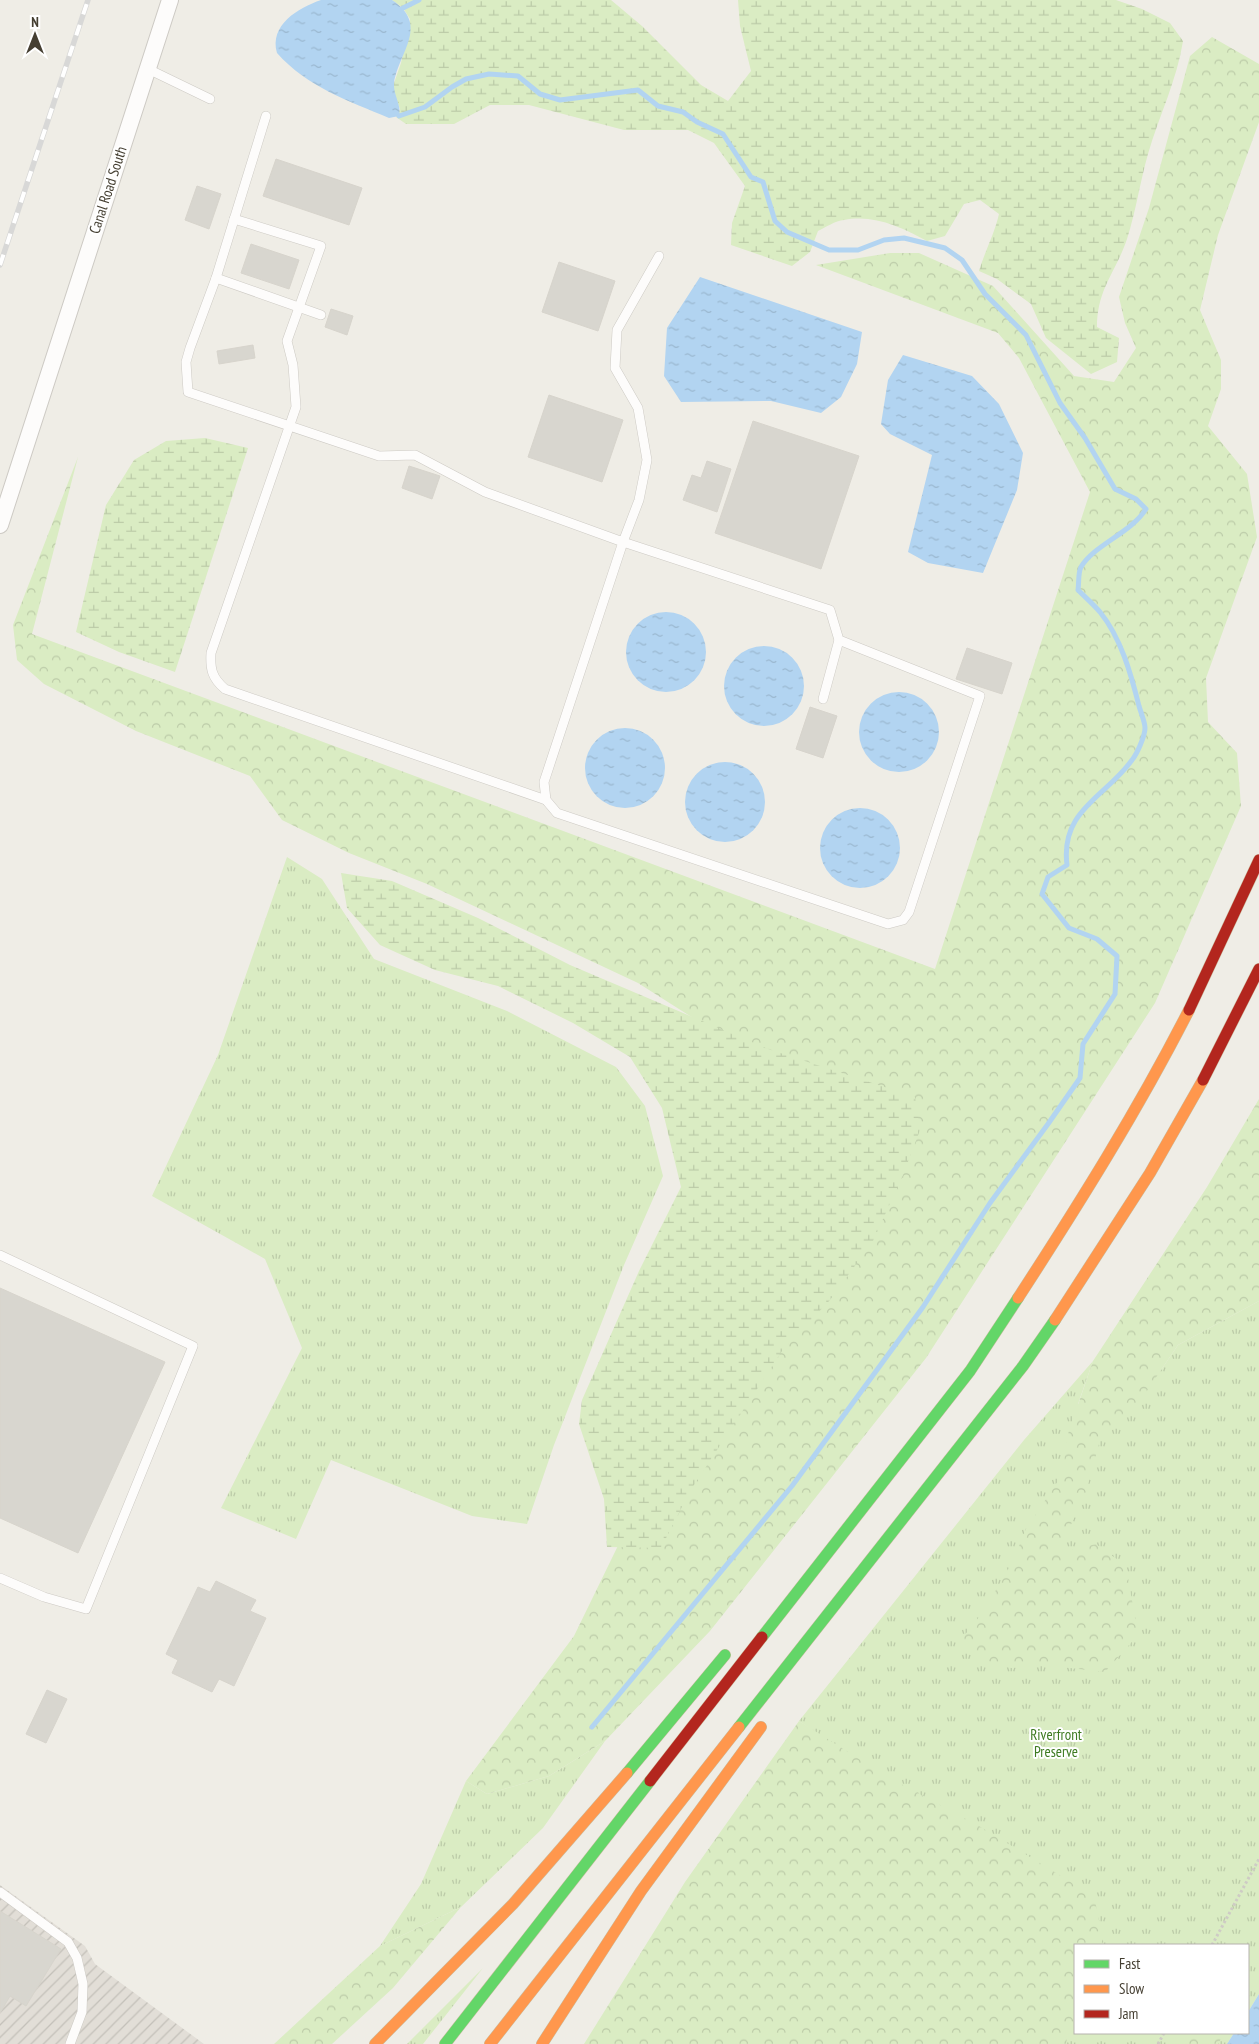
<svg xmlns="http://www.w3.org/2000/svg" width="1259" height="2044" font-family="'PT Sans Narrow',sans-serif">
<defs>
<pattern id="industrial-furrows" width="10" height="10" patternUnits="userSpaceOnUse" patternTransform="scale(1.25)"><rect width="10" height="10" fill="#e2ded7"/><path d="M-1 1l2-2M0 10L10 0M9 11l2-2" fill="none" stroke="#c3c0b9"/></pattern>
<pattern id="grass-tufts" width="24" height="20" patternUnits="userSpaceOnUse" patternTransform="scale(1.25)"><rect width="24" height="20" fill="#daecc3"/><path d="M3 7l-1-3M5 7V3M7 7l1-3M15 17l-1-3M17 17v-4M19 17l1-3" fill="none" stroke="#bccba8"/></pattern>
<pattern id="forest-crowns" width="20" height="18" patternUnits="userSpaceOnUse" patternTransform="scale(1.25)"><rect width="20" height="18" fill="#daecc3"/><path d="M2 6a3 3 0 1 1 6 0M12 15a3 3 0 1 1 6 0" fill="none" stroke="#bccba8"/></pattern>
<pattern id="wetland-marsh" width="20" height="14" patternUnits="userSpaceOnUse" patternTransform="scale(1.25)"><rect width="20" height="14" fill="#daecc3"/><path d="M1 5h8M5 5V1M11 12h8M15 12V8" fill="none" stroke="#bccba8"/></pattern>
<pattern id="water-ripples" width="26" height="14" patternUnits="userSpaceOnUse" patternTransform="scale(1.25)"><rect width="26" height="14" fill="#b2d4f1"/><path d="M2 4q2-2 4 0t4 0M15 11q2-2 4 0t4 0" fill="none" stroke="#9ab7cf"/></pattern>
</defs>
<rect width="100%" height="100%" fill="#efede6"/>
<path fill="url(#industrial-furrows)" d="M0,1885L85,1946L95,1964L204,2044H0Z"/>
<g fill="url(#grass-tufts)">
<path d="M287,857L322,879L374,959L507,1011L616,1067L645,1106L663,1176L624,1265L554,1445L527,1524L472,1516L331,1460L296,1539L221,1508L302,1348L265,1259L152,1196L218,1055Z"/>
<path d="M1259,1301V1994L1248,2012V1945H1075V2033H1234L1227,2044H597L809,1728L799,1721L1024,1440L1093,1361L1078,1404L1161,1370L1178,1345Z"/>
<path d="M605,1741L543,1828L461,1907L380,1946L421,1884L466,1781L487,1794L549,1776Z"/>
<path d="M483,1968L423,2044H407Z"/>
</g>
<g fill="url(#forest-crowns)">
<path d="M1212,37L1259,64V122L1218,235L1200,310L1221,360V389L1208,426L1247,474L1257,537L1206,678L1208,722L1237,753L1241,806L1155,1003L926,1358L710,1631L605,1741L549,1776L487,1794L466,1781L574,1636L630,1521L786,1077L638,983L427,884L349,853L282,820L250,776L136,731L44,684L17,660L13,625L78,457L32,634L935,969L1090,492L1019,358L998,333L816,265L890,253H919L993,286L1074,376L1114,382L1136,348L1125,323L1119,297L1149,208L1190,56Z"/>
<path d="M1259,1099V1301L1178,1345L1138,1404L1102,1433L1086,1492L1058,1553L1096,1544L1126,1566L1138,1635L1105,1672L1044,1665L1011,1668L978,1658L960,1641L983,1612L1013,1561L1026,1529L1062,1475L1068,1434L1093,1361L1207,1187Z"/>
<path d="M799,1721L888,1777L979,1826L1094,1896L1104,1945H1075V2020L1069,2030L1066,2044H584L685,1882Z"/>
<path d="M461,1907L393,1988L332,2044H274L380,1946Z"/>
<path d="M1183,2033H1224L1218,2044H1176Z"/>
</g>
<g fill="url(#wetland-marsh)">
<path d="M392,0H611L642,26L701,85L728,101L751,71L740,26L738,0H1116L1142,9L1170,23L1183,41C1177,80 1159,116 1148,154C1140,182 1136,211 1127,239C1116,272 1097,289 1097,327L1119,338L1117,362L1091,374L1046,338L1031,304L997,279L979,271C985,251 994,235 999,214L980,200L964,204L945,236L927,241C901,227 874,214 844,220C835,221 826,227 818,231L810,252L792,266L731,245L732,223L745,186L714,143L688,130H624L529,105H490L454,124H406L396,117L400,109L393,90L394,83L401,63L410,19L403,8Z"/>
<path d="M205,438L248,448L175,672L119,652L76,632L106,505L134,460L166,441Z"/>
<path d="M341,873L392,881L478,918L570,965L768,1049L915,1097L920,1130L903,1175L873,1241L830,1300L782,1351L690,1491L661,1548L607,1547L604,1499L579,1424L582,1400L639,1271L681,1187L662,1108L630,1057L573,1023L498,986L435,970L380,945L347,908Z"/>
</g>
<g fill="url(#water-ripples)">
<path d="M321,0H392C430,25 399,52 394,83C393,95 402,105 399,116L389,118C349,101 307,87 277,53C269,25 298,8 321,0Z"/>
<path d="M700,277L862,332L857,364L841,397L821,413L771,401L681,402L664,376L667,328Z"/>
<path d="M903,355L972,376L999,404L1023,453L1017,490L983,573L928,563L908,552L932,455L890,434L881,424L888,380Z"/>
<circle cx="666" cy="652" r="40"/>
<circle cx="764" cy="686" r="40"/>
<circle cx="899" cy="732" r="40"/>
<circle cx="625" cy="768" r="40"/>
<circle cx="725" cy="802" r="40"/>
<circle cx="860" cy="848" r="40"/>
<path d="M1259,1994V2044H1227L1234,2033H1248V2012Z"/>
</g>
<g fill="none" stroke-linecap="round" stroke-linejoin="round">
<g stroke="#b2d4f1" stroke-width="5">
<path d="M403,8L419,0"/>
<path d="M399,116L425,107L452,87L466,79L489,74L518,76L540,94L560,100L638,90L658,106L683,112L697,122L723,134L751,177L763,182L775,221L787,232L829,250H858L884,240L904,238L945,248L962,260L985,294L1026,335L1060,403L1085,438L1115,489L1136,499L1146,509C1131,533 1094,545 1081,567C1078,572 1079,584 1078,590C1085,597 1093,604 1100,612C1121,638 1131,674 1139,706C1141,713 1145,722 1145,728C1145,736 1137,754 1132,760C1106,797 1060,810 1067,865L1048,877L1042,894L1069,928L1097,939L1117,956L1115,994L1083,1044L1080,1078L1048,1124L990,1203L923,1307L792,1486L592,1727"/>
</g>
</g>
<g fill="#d8d6cf" stroke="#d7d4cc">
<path d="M276,159L362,188L349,225L263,196Z"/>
<path d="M197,186L221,194L209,229L185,220Z"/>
<path d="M251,244L299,260L289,289L241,273Z"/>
<path d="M559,262L615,281L598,331L542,312Z"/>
<path d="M331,309L353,316L347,335L325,327Z"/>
<path d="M253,345L255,358L219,364L217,351Z"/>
<path d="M549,395L623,420L602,482L528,457Z"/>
<path d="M753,421L859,456L821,569L715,533Z"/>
<path d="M707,461L731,469L717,512L683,500L692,475L701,478Z"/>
<path d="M409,466L440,476L432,499L402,488Z"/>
<path d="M967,648L1012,663L1002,694L956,679Z"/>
<path d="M810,707L837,716L823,758L796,749Z"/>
<path d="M0,1288L165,1362L78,1553L0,1518Z"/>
<path d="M216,1581L256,1600L250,1611L266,1618L234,1686L219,1679L212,1692L172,1673L178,1660L166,1654L198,1587L210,1592Z"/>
<path d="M47,1690L67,1699L46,1743L26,1734Z"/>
<path d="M0,1911L61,1949L26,2006L10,1996L0,2013Z"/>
</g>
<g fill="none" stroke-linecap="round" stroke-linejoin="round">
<g stroke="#cdcac4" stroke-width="10">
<g id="lane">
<path d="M148,69L210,99"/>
<path d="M266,116L216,278L190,348L186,362L188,392L379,456L415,455L485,492L623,542L830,610L839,640L980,696L909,912L903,920L888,924L557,813L546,800L544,782L623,542L639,500L647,460L638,408L615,368L617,330L659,256"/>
<path d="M234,219L321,246L287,341L293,365L296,407L211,653C210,669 212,678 225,689L546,800"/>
<path d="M216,278L321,315"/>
<path d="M823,699L839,640"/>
<path d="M0,1255L193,1346L86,1609L44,1597L0,1578"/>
<path d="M0,1892L68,1942L77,1958L83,1984L82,2012L70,2044"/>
</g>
</g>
<g stroke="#cdcac4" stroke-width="18">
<path id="street" d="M0,525L170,0"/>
</g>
<g stroke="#c9bc9f" stroke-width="12">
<g id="fast">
<path d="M762,1637L970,1371L1018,1298"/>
<path d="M739,1727L1023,1366L1055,1320"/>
<path d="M627,1773L725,1655"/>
<path d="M445,2044L650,1781"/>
</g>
</g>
<g stroke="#c9bc9f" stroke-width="12">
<g id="slow">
<path d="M1018,1298C1079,1204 1138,1110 1189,1010"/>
<path d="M1055,1320L1150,1173L1203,1080"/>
<path d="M375,2044L513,1904L627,1773"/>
<path d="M490,2044L739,1727"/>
<path d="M542,2044L641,1891L761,1727"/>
</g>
</g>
<g stroke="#c9bc9f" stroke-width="12">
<g id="jam">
<path d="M1189,1010L1259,860"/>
<path d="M1203,1080L1259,969"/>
<path d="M650,1781L762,1637"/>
</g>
</g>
<g stroke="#cecbc5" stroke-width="3" stroke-dasharray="2.5 2.5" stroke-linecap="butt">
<path d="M1212,1945L1259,1859"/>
<path d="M1158,2044L1164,2033"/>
</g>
<use href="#lane" stroke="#fdfcfb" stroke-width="9"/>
<use href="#street" stroke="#fdfcfb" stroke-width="16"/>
<use href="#fast" stroke="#63d668" stroke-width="11"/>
<use href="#slow" stroke="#ff974d" stroke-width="11"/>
<use href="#jam" stroke="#b3261e" stroke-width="11"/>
<g stroke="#d8d8d7" stroke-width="5.5">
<path id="rail" d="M0,265L88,0"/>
</g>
<use href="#rail" stroke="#fff" stroke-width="4" stroke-dasharray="11" stroke-linecap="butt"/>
</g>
<g text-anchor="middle" stroke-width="4" stroke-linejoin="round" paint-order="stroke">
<g font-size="15" fill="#453f32" stroke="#fff">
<text transform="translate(108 190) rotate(-72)" y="5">Canal Road South</text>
</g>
<g font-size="15" fill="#3e7b22" stroke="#fff">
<text x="1056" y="1740">Riverfront<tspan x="1056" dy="17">Preserve</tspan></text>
</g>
</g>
<rect x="1074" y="1944" width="175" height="90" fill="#ffffff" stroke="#b5b2ad"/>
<rect x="1084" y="1960" width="25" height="8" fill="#63d668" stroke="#b5b2ad"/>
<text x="1119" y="1969" font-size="15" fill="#453f32">Fast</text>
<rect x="1084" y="1985" width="25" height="8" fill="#ff974d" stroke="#b5b2ad"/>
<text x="1119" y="1994" font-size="15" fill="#453f32">Slow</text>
<rect x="1084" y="2010" width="25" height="8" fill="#b3261e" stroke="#b5b2ad"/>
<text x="1119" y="2019" font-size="15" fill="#453f32">Jam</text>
<g transform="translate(35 35)" stroke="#ffffff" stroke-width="4" paint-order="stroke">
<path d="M0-4L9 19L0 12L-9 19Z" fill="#453f32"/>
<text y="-8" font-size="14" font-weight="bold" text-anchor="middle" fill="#453f32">N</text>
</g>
</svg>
